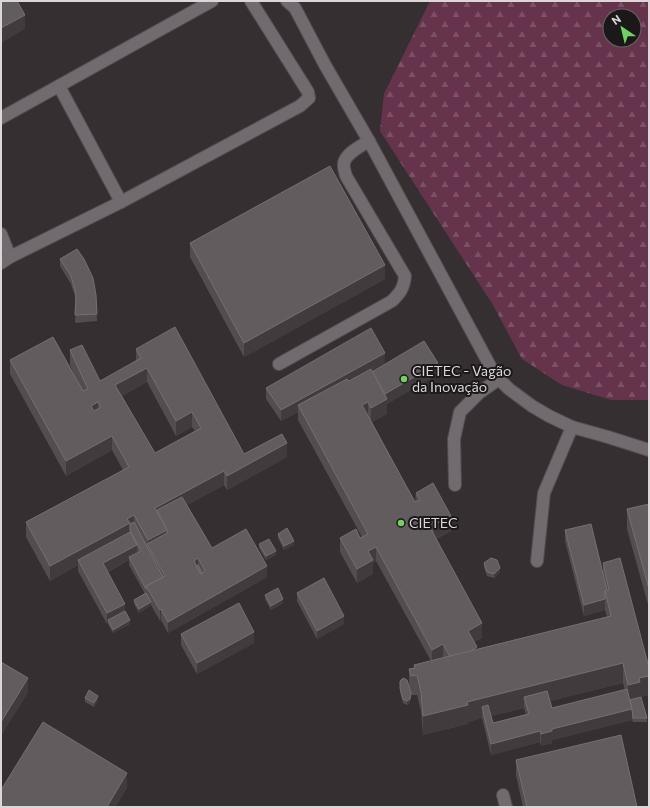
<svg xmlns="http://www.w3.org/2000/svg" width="650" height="808" font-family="Commissioner,sans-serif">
<defs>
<pattern id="forest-firs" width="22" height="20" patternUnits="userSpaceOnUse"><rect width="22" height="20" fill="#65344c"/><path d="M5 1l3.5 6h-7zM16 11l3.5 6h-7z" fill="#7a5165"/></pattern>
</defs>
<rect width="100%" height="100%" fill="#352f31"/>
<path fill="url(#forest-firs)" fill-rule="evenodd" d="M430,1H649V400H611L562,385L522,359L493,305L380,131L384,94ZM610,16H634V40H610Z"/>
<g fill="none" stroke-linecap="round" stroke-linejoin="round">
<g stroke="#524d4e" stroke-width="14">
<g id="minor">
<path d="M287,1L295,8L325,65L369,141L495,375L509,389L532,406L549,416L572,427L608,437L649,450"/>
<path d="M1,118L212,1"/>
<path d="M121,202L300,106L309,98L308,92L251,1"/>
<path d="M1,234L10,257"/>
<path d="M1,263L10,257L121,202L59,86"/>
<path d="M279,364L392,301C400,293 404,288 405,276L346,176C345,172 343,167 344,163C346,153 361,146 369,141"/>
<path d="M455,485L454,439L460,412L479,393L499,379"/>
<path d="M537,561L544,493L572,427"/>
<path d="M503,795L506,807"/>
</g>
</g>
<use href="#minor" stroke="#726a6e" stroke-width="12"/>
</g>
<g fill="#544d50" fill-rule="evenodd">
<path d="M190,243L385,279L244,357L190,257Z"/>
<path d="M60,259L96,295L97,321L75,323L76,300L71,284L60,266Z"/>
<path d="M136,349L244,454L287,457L227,490L224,485L187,505L212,548L267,577L168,633L161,620L160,621L151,605L139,613L134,604V600L145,594L129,565V560L108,572L125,611L130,624L113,633L108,624H107L78,571V565L50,581L26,537V522L123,470L112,450L66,476L10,374V360L80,386L70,365V350L100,381L136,361ZM147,382L176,436L192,427L195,431L155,453L122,396Z"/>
<path d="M385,364L438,374L387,404V414L372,422L415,502L416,493L451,531L436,539L482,638L474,642L477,650L607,617L605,610L584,616L565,541V530L603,571V563L648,664H649V695L640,697L647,718V722H633L632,720L552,740V743L541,746L540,742L491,755L482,718L468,722V724L423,735L421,711L417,695H411L410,703L407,705L403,703L400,692V681L409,686V669L414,668V665L431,661L376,561L373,563V574L357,583L340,552V538H360L362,537L298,420V412L281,421L266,399V388ZM623,683L625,690L552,708L550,701ZM524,708L526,714L493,723L491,716Z"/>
<path d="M649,504V608L627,529V509Z"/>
<path d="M278,534L294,545L284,550L278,538Z"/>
<path d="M259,544L276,555L266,560L259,548Z"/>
<path d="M484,563L500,572L494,578L487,576L484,567Z"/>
<path d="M297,593L344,624L317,639L297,601Z"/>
<path d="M265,595L283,603L271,610L265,599Z"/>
<path d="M181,634L254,643L197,674L181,645Z"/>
<path d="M85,698L98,700L94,707L85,702Z"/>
<path d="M516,760L637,807H523L516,775Z"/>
</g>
<g fill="#423b3e">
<path d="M25,15V29L1,43V28Z"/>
<path d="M385,265V279L244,357V343Z"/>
<path d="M385,353V365L301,410L298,405V412L281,421V410Z"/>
<path d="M438,363V374L387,404V414L371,423V408L383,395Z"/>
<path d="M147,368V382L115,400V385Z"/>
<path d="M98,402V416L91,420V406Z"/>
<path d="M368,402V416L362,405Z"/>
<path d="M192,412V427L176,436V421Z"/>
<path d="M112,436V450L66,476V461Z"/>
<path d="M287,443V457L227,490V476Z"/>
<path d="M224,471V485L160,520L155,508Z"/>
<path d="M134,515V529L130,530V537L78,560V565L50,581V566Z"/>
<path d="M451,516V531L434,539V525Z"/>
<path d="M431,519V534L427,522Z"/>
<path d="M167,530V544L148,545V540Z"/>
<path d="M294,541V545L284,550V546Z"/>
<path d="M137,545V556L129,557V560L103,574V563Z"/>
<path d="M376,547V561L373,563V574L357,583V569L368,551Z"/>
<path d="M276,551V555L266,560V556Z"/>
<path d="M198,558V569L194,561Z"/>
<path d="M267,566V577L168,633V622Z"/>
<path d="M500,568V572L494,578V574Z"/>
<path d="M283,599V603L271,610V606Z"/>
<path d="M605,599V610L584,616V605Z"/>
<path d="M151,602V606L139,613V609Z"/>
<path d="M125,604V615L108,620V624H107V613Z"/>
<path d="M161,609V620L160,621V610Z"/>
<path d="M344,616V624L317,639V631Z"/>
<path d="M130,620V624L113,633V630Z"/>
<path d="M482,623V638L468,645V631Z"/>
<path d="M254,632V643L197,674V663Z"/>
<path d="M443,644V658L432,664V650Z"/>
<path d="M477,647V662L452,661Z"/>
<path d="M623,663V683L527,707L524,697V708L484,718L482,707V718L468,722V724L423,735V716L467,702Z"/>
<path d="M649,676V695L628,700V685L639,678Z"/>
<path d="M28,678V693L1,736V722Z"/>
<path d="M411,693L410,703L407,705V701Z"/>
<path d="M98,696V700L94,707V703Z"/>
<path d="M632,709V720L552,740V743L541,746V734L552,729Z"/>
<path d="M540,731V742L491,755V744Z"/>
<path d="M127,773V788L116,807H107Z"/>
</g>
<g fill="#635c5f" stroke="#766f72" fill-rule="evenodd">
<path d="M1,1H17L25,15L1,28Z"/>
<path d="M330,166L385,265L244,343L190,243Z"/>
<path d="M77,249L84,259L93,278L96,295L97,314L75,315L76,294L71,276L60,259Z"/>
<path d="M175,327L244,454L282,434L287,443L227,476L224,471L155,508L167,530L148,540L134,515L127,519L130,523L50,566L26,522L129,467L112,436L66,461L10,360L53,337L83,391L88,389L70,350L82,345L100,381L141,358L136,349ZM147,368L176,421L192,412L201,428L155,453L115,385ZM98,402L101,407L94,411L91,406Z"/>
<path d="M371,328L385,353L281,410L266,388Z"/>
<path d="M424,341L438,363L385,394L372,372Z"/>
<path d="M371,369L387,399L371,408L368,402L362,405L415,502L420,500L416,493L433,483L451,516L434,525L431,519L427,522L482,623L468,631L477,647L469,652L450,657L443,644L432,650L376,547L368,551L373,560L357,569L340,538L356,529L360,538L368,534L298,405L347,379L349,381Z"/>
<path d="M182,497L212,548L246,529L267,566L168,622L161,609L160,610L146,586L165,576L147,544L167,533V530L157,510ZM198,558L205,571L201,574L194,561Z"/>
<path d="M649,504V589L627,509Z"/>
<path d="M134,522L163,577L146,586V589L129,557L141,551L130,530V524Z"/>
<path d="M591,524L607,590L605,591V599L584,605L565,530Z"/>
<path d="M287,528L294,541L284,546L278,534Z"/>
<path d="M130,532L137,545L103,563L125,604L107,613L78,560Z"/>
<path d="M269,539L276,551L266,556L259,544Z"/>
<path d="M491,558L497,560L500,568L494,574L487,572L484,563Z"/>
<path d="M620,558L648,664H649V676L639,678L640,682L628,685L623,663L467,702L468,705L423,716L421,692L417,675L411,676L409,669L415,668L414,665L611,616L605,591L609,590L603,563Z"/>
<path d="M198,565L202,573L201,574L196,566Z"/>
<path d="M324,578L344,616L317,631L297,593Z"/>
<path d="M278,588L283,599L271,606L265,595Z"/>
<path d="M146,593L151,602L139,609L134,600Z"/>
<path d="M239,603L254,632L197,663L181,634Z"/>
<path d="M125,611L130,620L113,630L108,620Z"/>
<path d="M1,662L28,678L1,722Z"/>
<path d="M403,678L407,680L411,693L410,699L407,701L403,699L400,688V681Z"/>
<path d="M627,689L632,709L552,729V731L541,734L540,731L491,744L482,707L488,705L493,723L529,714L524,697L547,691L552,708Z"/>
<path d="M89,690L98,696L94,703L85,698Z"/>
<path d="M641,697L647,718H633L632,709L630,700Z"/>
<path d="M43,722L127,773L107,807H1V790Z"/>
<path d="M621,735L637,807H527L516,760Z"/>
</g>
<g fill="#71d25e" stroke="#1b1819" stroke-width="1.5">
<circle cx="404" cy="379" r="4"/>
<circle cx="401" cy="523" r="4"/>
</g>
<g text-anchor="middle" stroke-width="4" stroke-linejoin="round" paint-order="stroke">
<g font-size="14" fill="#dbd7d8" stroke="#1b1819" text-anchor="start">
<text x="412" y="376">CIETEC - Vagão<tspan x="412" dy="16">da Inovação</tspan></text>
<text x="409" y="528">CIETEC</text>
</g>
</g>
<rect width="650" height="808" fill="none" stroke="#dbd7d8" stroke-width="4"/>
<g transform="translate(622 28) rotate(325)"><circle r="19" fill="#1b1819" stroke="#686465"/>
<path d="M0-3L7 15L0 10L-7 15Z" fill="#71d25e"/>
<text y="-6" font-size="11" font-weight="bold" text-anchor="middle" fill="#dbd7d8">N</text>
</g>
</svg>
